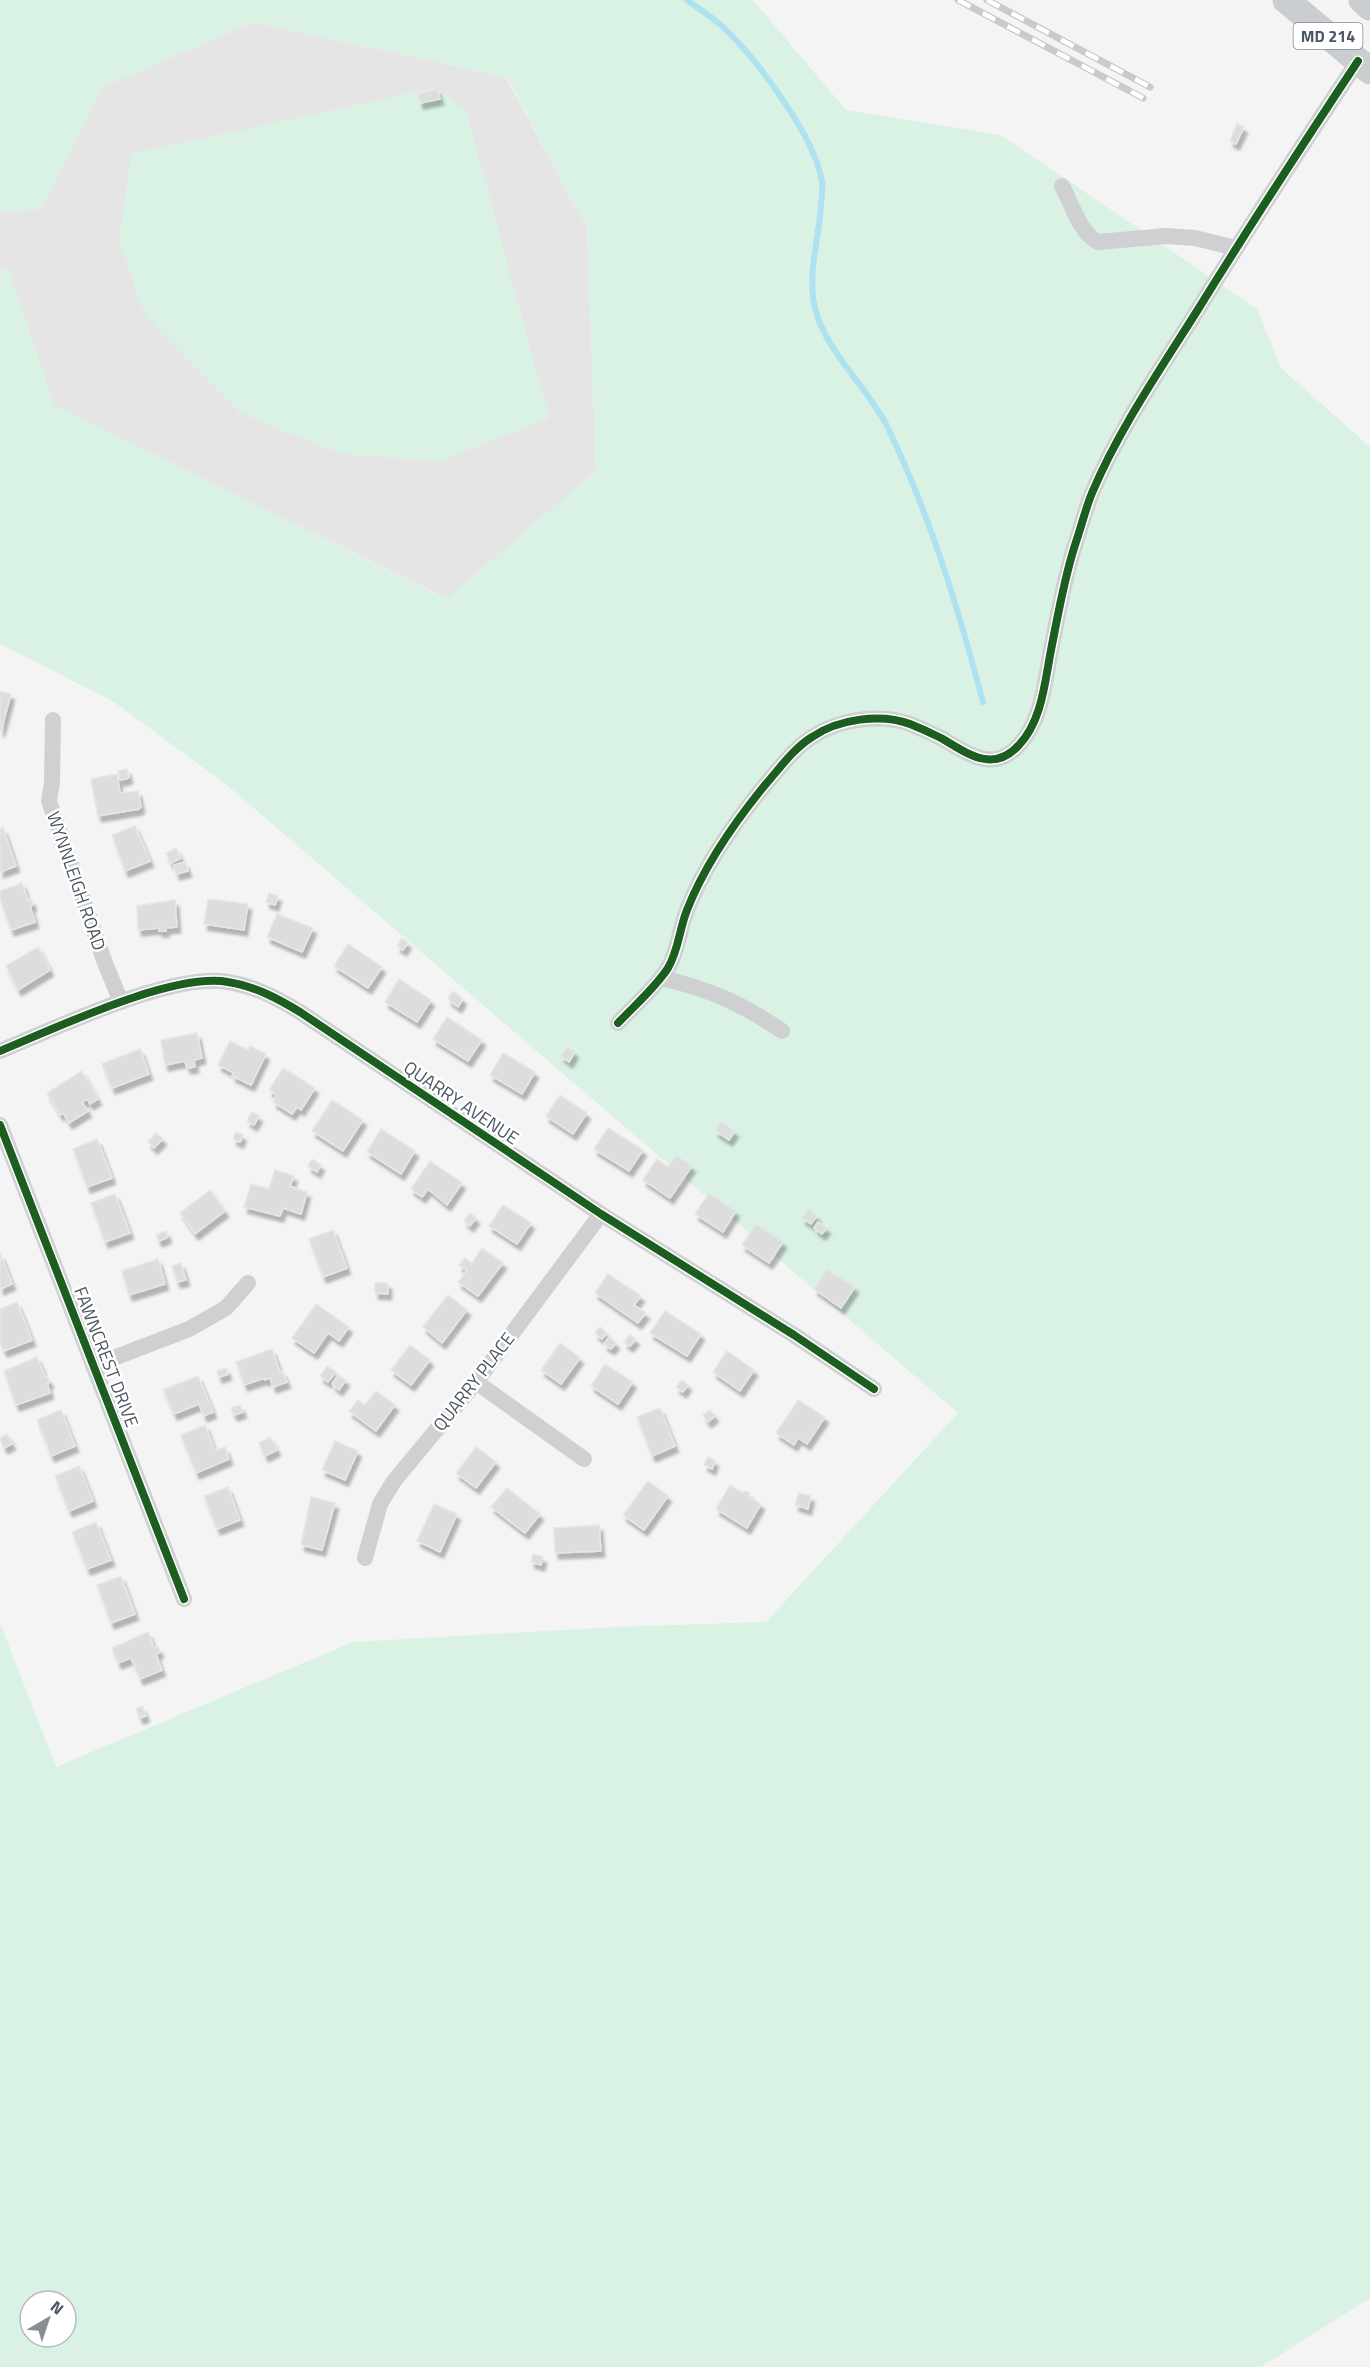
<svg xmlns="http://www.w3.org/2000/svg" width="1370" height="2367" font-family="'Titillium Web',sans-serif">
<defs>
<filter id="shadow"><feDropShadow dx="3.5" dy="6" stdDeviation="1.5" flood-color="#0004"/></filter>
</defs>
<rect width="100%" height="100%" fill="#f4f4f4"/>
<path fill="#e6e5e6" d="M253,22L506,77L587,228L596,471L447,599L54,405L8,270H0V212L42,208L103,87Z"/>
<g fill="#d9f2e3" fill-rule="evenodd">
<path d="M0,0H753L846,110L1001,135L1257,309L1281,368L1370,447V2298L1261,2367H0V1623L56,1767L353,1642L615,1627L766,1622L958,1413L228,786L114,702L0,644V270L8,269L54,405L446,599L596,471L587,228L507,77L253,22L103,87L42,208L0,212ZM30,2301H66V2337H30Z"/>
<path d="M435,88L466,110L549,418L441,461L341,454L240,413L146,317L119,241L131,154Z"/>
</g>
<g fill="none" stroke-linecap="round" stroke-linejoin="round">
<path stroke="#aee2f0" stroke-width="6" d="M687,0C699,9 712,17 723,27C756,58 816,138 822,182C823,189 822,198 821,205C819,239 807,274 815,308C826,353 868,387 888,428C930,515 958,608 983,702"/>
</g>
<g fill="#ddddde" stroke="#e5e6e7" stroke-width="1.5" filter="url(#shadow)">
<path d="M437,89L440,99L420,103L418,94Z"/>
<path d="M1237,124L1244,127L1236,144L1230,141Z"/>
<path d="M0,691L11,694L1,731L0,730Z"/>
<path d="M127,769L129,778L120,780L118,771Z"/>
<path d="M117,774L120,793L138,791L141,807L139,809L98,816L91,779Z"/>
<path d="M135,826L150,861L125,871L112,835Z"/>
<path d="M3,828L16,866L0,872V829Z"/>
<path d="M176,848L181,858L171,863L166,853Z"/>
<path d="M185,862L188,871L176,874L174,865Z"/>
<path d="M22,883L28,900L31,899L33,905L30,906L35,922L11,930L0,899V891Z"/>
<path d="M269,893L278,896L275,905L266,902Z"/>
<path d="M208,899L248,904L244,930L204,924Z"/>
<path d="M175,900L177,927L165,928L166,931H159V928L138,930L137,906Z"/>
<path d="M277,914L313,928L302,952L267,937Z"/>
<path d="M402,938L408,943L403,950L397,946Z"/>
<path d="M348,944L382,967L368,988L334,966Z"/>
<path d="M38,947L50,970L18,990L6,966Z"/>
<path d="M399,979L431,1000L417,1022L385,1002Z"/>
<path d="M453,991L463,999L458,1007L448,999Z"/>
<path d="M447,1017L482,1040L468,1061L433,1039Z"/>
<path d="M197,1033L202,1058L194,1060L195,1067L187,1068L185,1061L165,1065L161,1040Z"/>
<path d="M230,1041L248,1050L250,1046L266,1054L251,1085L232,1076L234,1073L218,1065Z"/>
<path d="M568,1047L575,1052L569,1062L561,1056Z"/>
<path d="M140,1049L149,1074L112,1088L102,1064Z"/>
<path d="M503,1053L535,1072L522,1094L490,1075Z"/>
<path d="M283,1068L315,1088L301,1110L297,1107L292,1114L273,1102L277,1095L269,1090Z"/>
<path d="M82,1071L98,1099L90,1104L87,1099L82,1102L88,1111L69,1123L63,1113L60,1115L47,1093Z"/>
<path d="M560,1095L587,1113L573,1134L546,1116Z"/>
<path d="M332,1100L363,1120L343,1151L312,1131Z"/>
<path d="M252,1112L259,1116L254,1125L247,1121Z"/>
<path d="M721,1122L735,1131L729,1140L715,1131Z"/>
<path d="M608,1128L643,1150L629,1171L594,1149Z"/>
<path d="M381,1129L415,1151L401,1174L367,1152Z"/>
<path d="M236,1132L243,1135L240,1142L233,1139Z"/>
<path d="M156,1133L163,1139L154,1148L148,1142Z"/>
<path d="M97,1139L112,1178L87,1187L73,1149Z"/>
<path d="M676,1155L692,1166L670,1198L643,1180L657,1159L668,1167Z"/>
<path d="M312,1159L321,1165L317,1172L308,1166Z"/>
<path d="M430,1161L462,1183L447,1205L428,1189L422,1197L411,1189Z"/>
<path d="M275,1170L294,1176L290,1186L307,1192L301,1214L283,1208L280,1216L244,1207L251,1184L269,1189Z"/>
<path d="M210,1190L225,1211L195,1234L180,1213Z"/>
<path d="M709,1193L736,1211L723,1232L695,1214Z"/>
<path d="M115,1194L130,1233L105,1242L91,1203Z"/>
<path d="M503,1205L531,1223L517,1244L489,1226Z"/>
<path d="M808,1209L817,1216L811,1224L802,1218Z"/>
<path d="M470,1213L476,1218L470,1226L464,1221Z"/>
<path d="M818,1222L827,1228L822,1234L814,1228Z"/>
<path d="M756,1224L783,1242L769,1263L742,1245Z"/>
<path d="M333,1230L347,1268L323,1277L309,1239Z"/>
<path d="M166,1231L168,1237L159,1241L156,1235Z"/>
<path d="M482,1248L503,1263L478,1296L458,1282L467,1270L459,1265L465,1258L472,1263Z"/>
<path d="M0,1253L12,1284L0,1289Z"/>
<path d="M158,1259L165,1284L129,1295L122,1271Z"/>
<path d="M181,1263L186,1280L177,1282L172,1266Z"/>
<path d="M827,1269L855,1287L841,1308L814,1289Z"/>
<path d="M608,1274L641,1296L634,1305L646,1313L638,1323L595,1293Z"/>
<path d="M375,1283H388V1294L375,1293Z"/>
<path d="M448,1295L467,1310L442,1343L423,1327Z"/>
<path d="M17,1302L32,1340L4,1351L0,1343V1309Z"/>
<path d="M316,1304L349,1327L339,1341L328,1333L314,1353L292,1338Z"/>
<path d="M665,1311L701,1334L687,1356L650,1333Z"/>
<path d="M600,1327L607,1333L602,1339L595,1333Z"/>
<path d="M630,1335L636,1339L630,1346L624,1342Z"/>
<path d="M609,1337L616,1343L611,1349L604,1344Z"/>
<path d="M560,1343L580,1358L561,1384L541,1370Z"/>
<path d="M410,1345L430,1360L411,1385L391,1370Z"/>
<path d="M272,1349L280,1372L282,1371L287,1382L273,1387L270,1378L265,1380V1378L244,1385L236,1362Z"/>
<path d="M727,1351L754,1370L740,1391L713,1372Z"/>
<path d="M37,1357L45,1377H47L50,1382L47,1383L50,1393L16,1405L4,1371Z"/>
<path d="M605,1364L633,1382L618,1404L591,1386Z"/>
<path d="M327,1366L336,1372L328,1382L320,1376Z"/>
<path d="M226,1368L228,1374L219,1377L217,1371Z"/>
<path d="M338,1375L346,1380L339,1390L332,1384Z"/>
<path d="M198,1376L213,1412L204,1416L199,1404L174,1414L163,1390Z"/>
<path d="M682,1380L688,1385L683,1392L676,1387Z"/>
<path d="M376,1391L395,1405L376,1431L349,1411L358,1400L365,1405Z"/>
<path d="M798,1400L825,1417L807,1444L798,1438L794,1445L776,1433Z"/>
<path d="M240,1405L243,1412L234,1415L231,1408Z"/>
<path d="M660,1408L675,1446L652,1456L637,1417Z"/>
<path d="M61,1410L75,1446L51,1456L37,1420Z"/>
<path d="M710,1410L715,1416L708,1422L703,1415Z"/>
<path d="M205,1425L215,1451L225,1447L229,1459L196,1473L181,1435Z"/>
<path d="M7,1434L12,1444L4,1448L0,1438Z"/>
<path d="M270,1437L277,1450L265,1456L259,1443Z"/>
<path d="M335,1441L358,1451L345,1480L322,1470Z"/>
<path d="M476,1447L496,1462L476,1488L456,1473Z"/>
<path d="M708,1457L715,1461L712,1469L704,1465Z"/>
<path d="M79,1466L93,1501L69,1511L55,1476Z"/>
<path d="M648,1481L668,1496L644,1530L623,1515Z"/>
<path d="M730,1485L743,1493L745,1491L750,1493L748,1496L761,1504L747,1528L716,1509Z"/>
<path d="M228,1487L240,1520L217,1529L204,1496Z"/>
<path d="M507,1488L540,1514L525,1533L491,1507Z"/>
<path d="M799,1493L811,1496L808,1509L795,1505Z"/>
<path d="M311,1497L335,1503L322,1550L301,1545Z"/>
<path d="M434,1504L457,1514L440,1552L417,1541Z"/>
<path d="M96,1522L111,1560L87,1569L72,1532Z"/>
<path d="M599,1525L601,1551L555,1553L554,1528Z"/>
<path d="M533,1554L543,1557L541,1565L531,1562Z"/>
<path d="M121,1576L135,1614L111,1623L97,1585Z"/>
<path d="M148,1632L154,1648L158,1647L160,1652L156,1654L162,1670L140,1679L131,1658L118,1663L112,1648Z"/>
<path d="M142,1706L146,1716L140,1718L136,1709Z"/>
</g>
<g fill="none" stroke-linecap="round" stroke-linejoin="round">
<g stroke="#ced0d2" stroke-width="16">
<path d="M1062,186C1072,204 1079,232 1098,242L1166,236L1195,238L1236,248"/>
<path d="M53,720L52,783L49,801L105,963L121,1002"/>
<path d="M661,978C709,989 741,1003 782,1031"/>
<path d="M618,1023C635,1005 655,988 668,968C679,949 679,930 687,910C705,864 734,823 765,785C780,768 793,749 812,737C838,719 881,713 910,724C920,728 931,733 941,738C967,753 993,774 1019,745C1042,721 1045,681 1051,650C1058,615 1064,579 1075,545C1081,528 1085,510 1092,493C1119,429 1160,370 1197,311C1249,227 1303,144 1358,61"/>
<path d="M0,1051C54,1029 172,972 228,982C254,986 277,998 300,1012L601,1214L794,1335L874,1389"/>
<path d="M0,1125L184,1599"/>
<path d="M93,1366L189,1329L226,1308L248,1283"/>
<path d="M476,1382L584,1459"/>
<path d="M365,1558L380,1504L394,1481L476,1382L601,1214"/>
</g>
<g stroke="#caced1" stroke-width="27">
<path d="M1286,0L1370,71"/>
<path d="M1362,0L1370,7"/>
</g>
<g stroke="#c9cacc" stroke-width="7">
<g id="rail">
<path d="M958,0L1143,98"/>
<path d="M987,0L1150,87"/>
</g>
</g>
<use href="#rail" stroke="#fff" stroke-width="4.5" stroke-dasharray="14" stroke-linecap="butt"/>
<g stroke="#fff" stroke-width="11">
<g id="cycleway">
<path d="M618,1023C635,1005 655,988 668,968C679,949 679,930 687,910C705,864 734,823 765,785C780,768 793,749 812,737C838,719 881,713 910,724C920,728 931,733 941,738C967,753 993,774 1019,745C1042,721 1045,681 1051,650C1058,615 1064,579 1075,545C1081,528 1085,510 1092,493C1119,429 1160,370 1197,311C1249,227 1303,144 1358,61"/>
<path d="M0,1051C54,1029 172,972 228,982C254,986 277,998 300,1012L601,1214L794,1335L874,1389"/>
<path d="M0,1125L184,1599"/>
</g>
</g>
<use href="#cycleway" stroke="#1b5e20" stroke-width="8"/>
</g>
<g text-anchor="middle" stroke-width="5" stroke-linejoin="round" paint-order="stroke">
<rect fill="#fff" stroke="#808990" stroke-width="1.5" x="1293.5" y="23" width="69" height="26" rx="4.5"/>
<g font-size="16" font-weight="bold" fill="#4a5661">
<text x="1328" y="42">MD 214</text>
</g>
<g font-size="18" fill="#4a5661" stroke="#fff">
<text transform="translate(76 881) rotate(71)" y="6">WYNNLEIGH ROAD</text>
<text transform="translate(461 1103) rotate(34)" y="6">QUARRY AVENUE</text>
<text transform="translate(106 1357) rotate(69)" y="6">FAWNCREST DRIVE</text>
<text transform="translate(474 1382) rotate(-52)" y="6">QUARRY PLACE</text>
</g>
</g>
<g transform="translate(48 2319) rotate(39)"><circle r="28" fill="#ffffff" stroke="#b7bbc0" stroke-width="1.5"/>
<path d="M0-4.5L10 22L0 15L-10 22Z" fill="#868d94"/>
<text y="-9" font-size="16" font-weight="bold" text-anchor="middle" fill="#4a5661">N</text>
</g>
</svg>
